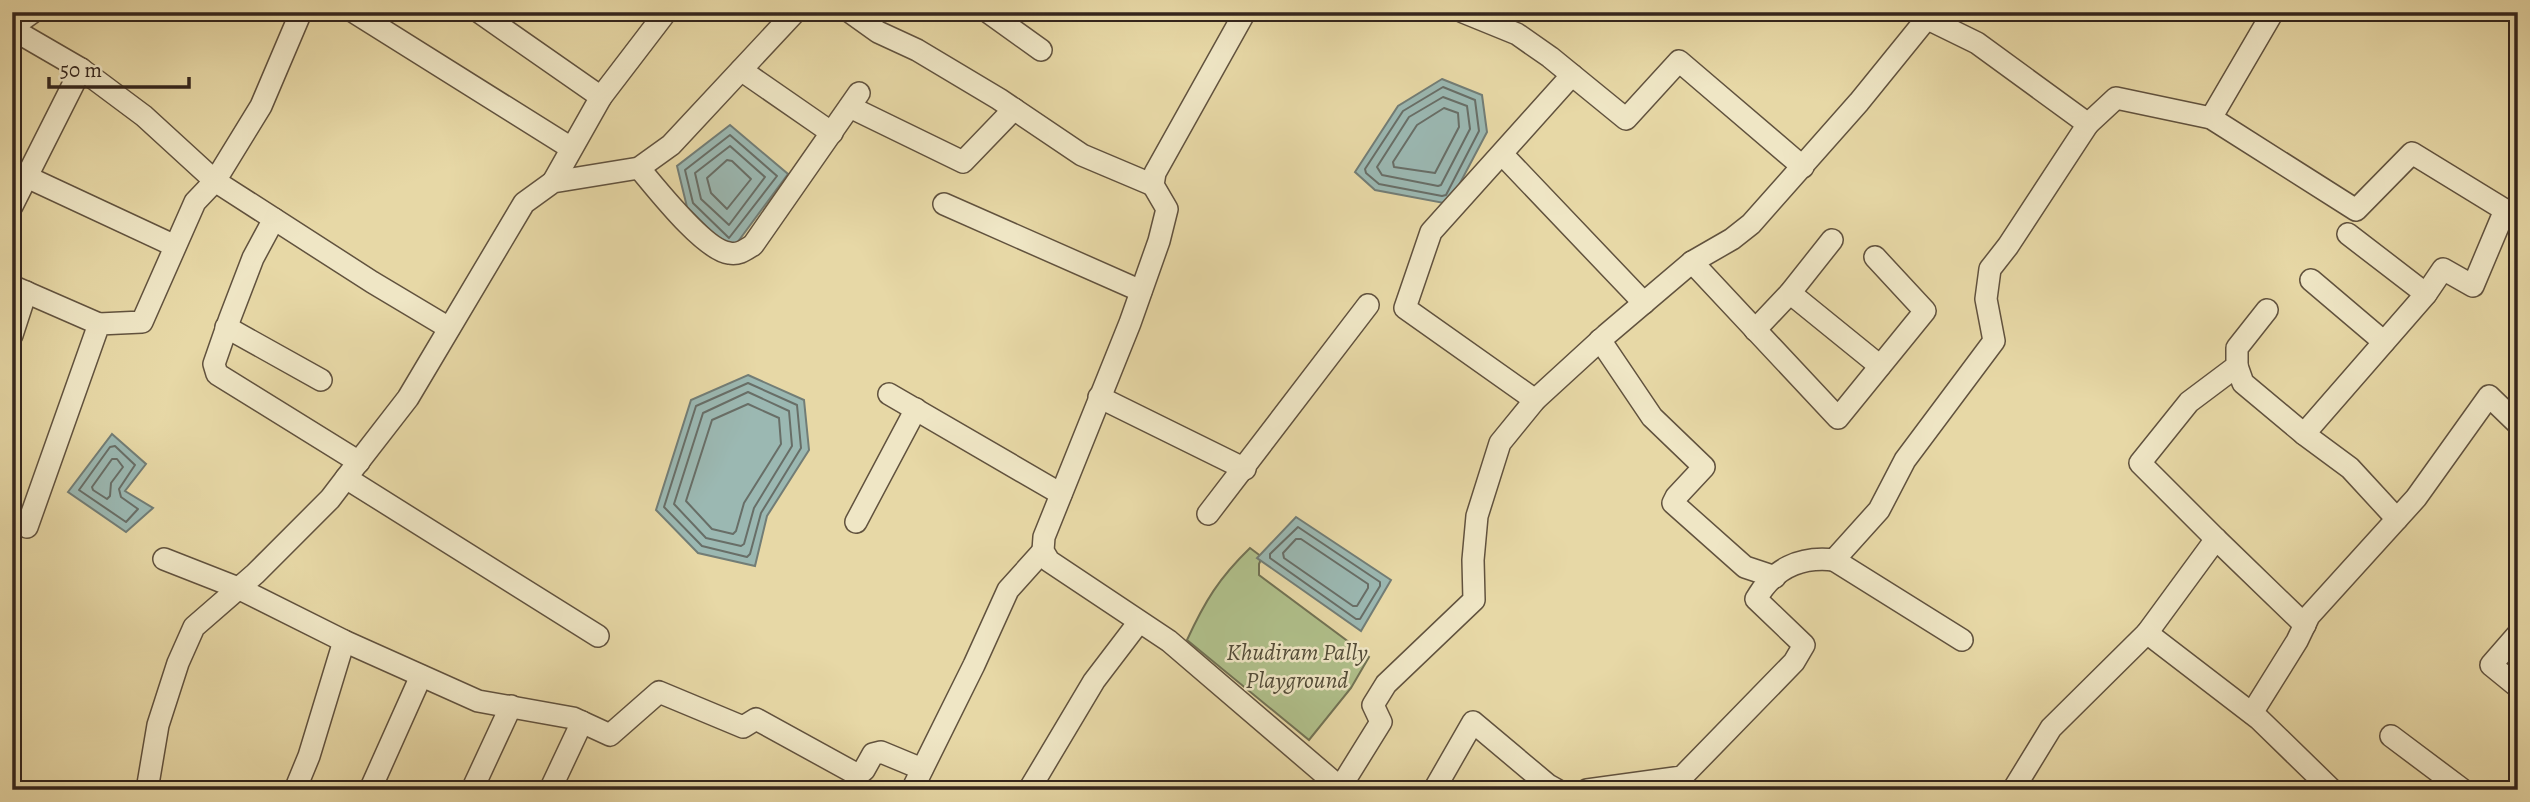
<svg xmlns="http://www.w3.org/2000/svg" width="2530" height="802" font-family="Alegreya,serif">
<rect width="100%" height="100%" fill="#e7d8a6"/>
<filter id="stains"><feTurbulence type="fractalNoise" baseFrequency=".00286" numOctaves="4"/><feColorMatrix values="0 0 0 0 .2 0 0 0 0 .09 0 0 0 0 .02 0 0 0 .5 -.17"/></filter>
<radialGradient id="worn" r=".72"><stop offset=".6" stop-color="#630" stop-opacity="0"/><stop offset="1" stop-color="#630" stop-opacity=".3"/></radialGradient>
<path fill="#b0c08b" stroke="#727254" stroke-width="2" d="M1250,548L1262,557L1259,564V575L1369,657L1351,688L1309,740L1187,640C1205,601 1219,578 1250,548Z"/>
<g fill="#9bb8b2" stroke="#727d76" stroke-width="2">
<path d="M1442,79L1482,95L1487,132L1449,204L1375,190L1355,172L1398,106Z"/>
<path d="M730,125L788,174L731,251L687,207L677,166Z"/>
<path d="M748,375L804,400L809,450L767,516L755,566L698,553L656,510L691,400Z"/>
<path d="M112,434L146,464L125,491L153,508L126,532L68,492Z"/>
<path d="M1296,517L1391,580L1361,631L1257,558Z"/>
</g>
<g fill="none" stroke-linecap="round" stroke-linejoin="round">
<g stroke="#686e67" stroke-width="2">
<path d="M1443,87L1475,100L1479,131L1446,195L1442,196L1379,184L1366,173L1365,169L1403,111Z"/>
<path d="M1443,97L1467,106L1470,129L1441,185L1438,186L1382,175L1377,167L1409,117Z"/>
<path d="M1444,108L1458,113L1459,127L1435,173L1394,167L1393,162L1417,125Z"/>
<path d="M730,135L777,176L729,238L693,203L685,170Z"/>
<path d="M730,146L765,177L729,225L701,199L695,173Z"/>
<path d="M727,160L732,161L751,179L727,209L711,193L707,178Z"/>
<path d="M748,383L797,405L801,448L761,513L750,554L747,557L702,546L664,507L696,406Z"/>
<path d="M748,392L789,411L792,446L754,508L744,544L741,546L706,538L674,504L703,413Z"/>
<path d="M748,404L779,418L781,444L744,503L736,531L733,534L712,529L686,501L712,420Z"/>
<path d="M115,446L135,465L119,489L121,497L138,509L126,522L79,490L110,447Z"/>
<path d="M112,459H117L123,467L111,483L110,496L107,499L93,490L92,487Z"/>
<path d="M1298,527L1380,582V586L1360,619H1356L1270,558V554Z"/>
<path d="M1296,539H1301L1368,584V588L1357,606H1353L1284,558L1283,553Z"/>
</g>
<g stroke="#61523e" stroke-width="24">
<g id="minor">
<path d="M301,12L261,106L215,181L372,282L449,328"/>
<path d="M354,12L571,148"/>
<path d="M479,12L601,97L553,182"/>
<path d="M850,12L878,32L917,50L999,99L1082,155L1153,185"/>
<path d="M988,12L1041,50"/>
<path d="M1245,12L1155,173L1153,185L1167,209L1159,241L1130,323L1044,537L1043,551L1049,561L1169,641L1343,790"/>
<path d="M1463,12L1517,34L1550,57L1626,119L1679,61L1803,167"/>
<path d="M12,27L33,12"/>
<path d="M12,29L81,69L144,116L215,181L195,202L142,322L99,324L27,527"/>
<path d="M741,70L832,133"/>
<path d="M601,97L666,12"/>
<path d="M850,107L963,162L1014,109"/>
<path d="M2211,118L2273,12"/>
<path d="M2088,124L2116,98L2211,118L2356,210L2412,153L2505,210L2473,286L2443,269L2426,294"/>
<path d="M1502,154L1644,303"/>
<path d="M639,168C656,188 704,250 729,253C739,255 745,250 753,245L859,93"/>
<path d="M27,177L175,246"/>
<path d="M944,204L1141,291"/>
<path d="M12,206L81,69"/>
<path d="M274,219L253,258L230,318L214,364L217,374L359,462"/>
<path d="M1692,262L1838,418L1925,311L1875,257"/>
<path d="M2311,280L2384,342"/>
<path d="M12,286L99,324"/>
<path d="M1790,293L1880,366"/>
<path d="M226,327L321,380"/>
<path d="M1755,330L1790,293L1832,240"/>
<path d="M12,335L26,292"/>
<path d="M1600,340L1652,417L1704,467L1676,497L1673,503L1745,567L1775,577"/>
<path d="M2237,366L2243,383L2304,434L2350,468L2397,519"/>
<path d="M889,394L1061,494"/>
<path d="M1099,397L1245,469"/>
<path d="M1535,400L1405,308L1431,232L1572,75"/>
<path d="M2304,434L2426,294L2348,234"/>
<path d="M346,478L598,636"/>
<path d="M1208,514L1368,305"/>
<path d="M856,522L916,409"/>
<path d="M2216,539L2140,463L2189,402L2237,366V348L2267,310"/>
<path d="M164,559L238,588L344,641L478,701L573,718L610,735L659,692L743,727L756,719L858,775L864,770L873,754L881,752L922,769"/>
<path d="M1834,560L1962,640"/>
<path d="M2147,633L2259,719L2332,790"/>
<path d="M2518,634L2491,665L2518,687"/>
<path d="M2252,713L2297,641L2309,616L2416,498L2489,396L2518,424"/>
<path d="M2391,736L2463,790"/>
<path d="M1340,788L1381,722L1373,705L1386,684L1474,600L1473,560L1477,516L1500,443L1535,400L1606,335L1692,262L1732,239L1751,224L1859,102L1932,12"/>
<path d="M147,790L158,725L178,663L194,627L255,574L330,499L346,478L408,398L524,203L553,182L639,168L671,145L795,12"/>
<path d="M295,790L309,756L344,641"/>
<path d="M370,790L421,676"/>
<path d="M472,790L511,706"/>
<path d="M550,790L582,722"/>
<path d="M912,790L974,665L1008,590L1043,551"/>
<path d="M1029,790L1094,681L1139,622"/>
<path d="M1434,790L1473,722L1548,785L1557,790"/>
<path d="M1587,790L1682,777L1794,662L1804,645L1756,599C1773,569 1800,556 1834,560L1879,510L1905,460L1994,341L1986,299L1990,269L2008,246L2088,124L1977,43L1928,19"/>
<path d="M2013,790L2051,728L2147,633L2216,539L2305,625"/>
</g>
</g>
<use href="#minor" stroke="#efe6c5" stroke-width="21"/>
</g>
<g text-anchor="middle" stroke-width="5" stroke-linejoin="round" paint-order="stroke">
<g font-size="24" font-style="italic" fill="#534c38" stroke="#efe6c5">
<text x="1297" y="660">Khudiram Pally<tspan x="1297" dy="28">Playground</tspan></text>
</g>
</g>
<rect width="2530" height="802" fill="none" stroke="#e7d8a6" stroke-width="42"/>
<rect x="14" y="14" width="2502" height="774" fill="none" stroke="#34251c" stroke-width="3.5"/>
<rect x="21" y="21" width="2488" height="760" fill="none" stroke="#34251c" stroke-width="2"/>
<path d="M49 77v10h140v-10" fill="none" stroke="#34251c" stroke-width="3.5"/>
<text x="60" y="77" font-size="21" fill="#34251c" stroke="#efe6c5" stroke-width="5" paint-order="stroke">50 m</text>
<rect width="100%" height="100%" filter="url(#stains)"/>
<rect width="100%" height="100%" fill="url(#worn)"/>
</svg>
